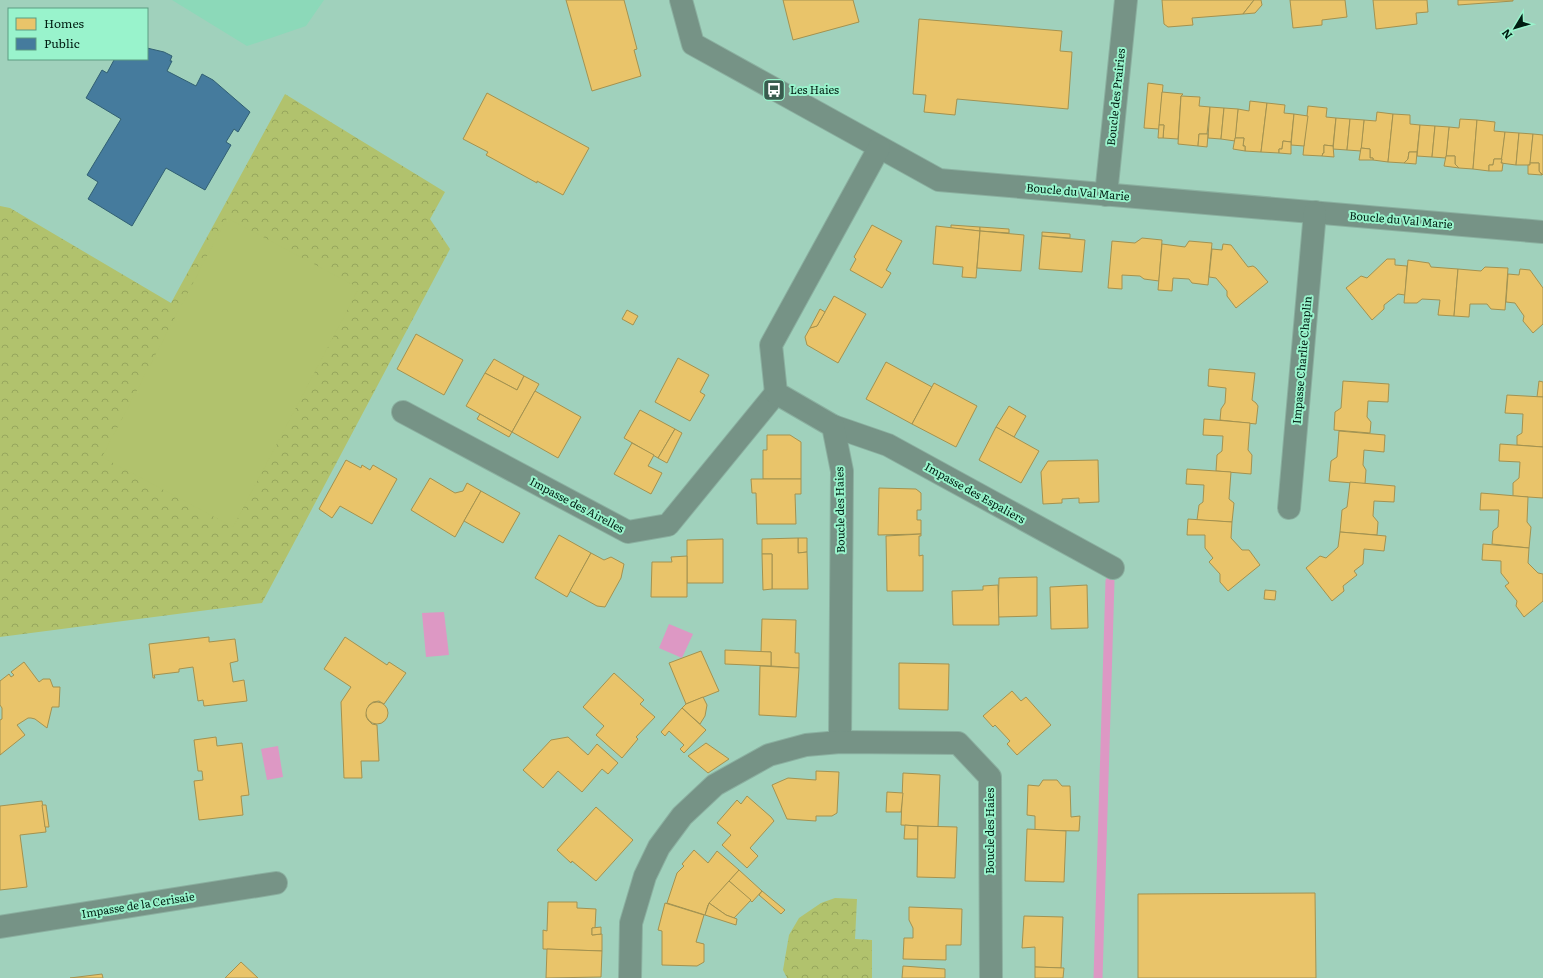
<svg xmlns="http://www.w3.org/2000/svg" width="1543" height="978" font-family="Literata,serif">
<defs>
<pattern id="park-crowns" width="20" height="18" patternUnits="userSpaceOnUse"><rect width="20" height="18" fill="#b1c26d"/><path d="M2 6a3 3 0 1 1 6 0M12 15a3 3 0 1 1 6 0" fill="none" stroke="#96a65d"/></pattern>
</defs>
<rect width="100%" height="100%" fill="#a0d1bc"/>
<path fill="#8cd9b9" d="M172,0H324L306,26L247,46Z"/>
<g fill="url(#park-crowns)">
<path d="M285,94L445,192L430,219L450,249L262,603L0,637V206L10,208L171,303Z"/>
<path d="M835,898L857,899L855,939L872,940V978H787L783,970L789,935L799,918L821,903Z"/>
</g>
<path fill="#b1c26d" d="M227,218L359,288L233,527L102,457Z"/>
<g fill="#dd98c4">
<path d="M444,612L449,655L426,657L422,613Z"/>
<path d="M669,624L693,634L682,658L659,648Z"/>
<path d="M278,746L283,777L267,780L261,749Z"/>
</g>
<g fill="#e9c46a" stroke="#a39250">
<path d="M566,0H624L637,49L634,50L641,76L592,91Z"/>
<path d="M783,0H853L859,22L793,40Z"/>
<path d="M1162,0H1254L1243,14L1192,18L1193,25L1168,27L1164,24Z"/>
<path d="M1254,0H1261L1262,5L1255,13L1243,14Z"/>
<path d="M1290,0H1345L1347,17L1322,20V25L1293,28Z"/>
<path d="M1373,0H1427L1428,12L1416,13L1417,24L1376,29Z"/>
<path d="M1458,0H1513V1L1458,5Z"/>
<path d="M919,19L1062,31L1060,51L1072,52L1068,109L957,99L955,115L924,112L926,95L913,94Z"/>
<path d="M1148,83L1163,85L1159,129L1144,128Z"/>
<path d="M1162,92L1183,94L1181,96L1178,139L1163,138L1164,125H1159Z"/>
<path d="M487,93L589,148L563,195L537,181V183L486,155L488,152L463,139Z"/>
<path d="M1181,96L1200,97L1199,106L1210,107L1207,134H1199L1198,146L1178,144Z"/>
<path d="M1250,101L1267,103L1261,152L1245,151V146H1243L1244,138H1235L1238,109L1249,111Z"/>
<path d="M1267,103L1285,105L1284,113L1294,114L1291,142L1283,141L1282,149H1279V153L1261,152Z"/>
<path d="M1308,106L1327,108L1326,117L1336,118L1333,146L1324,145V153H1323L1322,156L1303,155Z"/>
<path d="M1210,107L1224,108L1221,139L1208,138Z"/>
<path d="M1224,108L1238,109L1235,141L1221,139Z"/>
<path d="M1377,112L1393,114L1388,162L1373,160V158H1370V149L1361,148L1364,120L1376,121Z"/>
<path d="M1294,114L1308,116L1304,146L1291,145Z"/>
<path d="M1393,114L1410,115V124L1420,125L1417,152H1409L1408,159L1404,163L1388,162Z"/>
<path d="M1336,118L1350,119L1347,150L1333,149Z"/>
<path d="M1350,119L1364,120L1361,151L1347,150Z"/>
<path d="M1460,119L1477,120L1473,169L1459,168L1455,164V156H1446L1449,127L1459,128Z"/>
<path d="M1477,120L1495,122L1494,131L1505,132L1502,159H1494L1493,165H1489V171L1473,169Z"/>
<path d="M1159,125H1164L1163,138H1158Z"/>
<path d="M1420,125L1435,126L1432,157L1417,156Z"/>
<path d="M1435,126L1449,127L1446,158L1432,157Z"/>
<path d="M1505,132L1519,133L1516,165L1501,163Z"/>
<path d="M1519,133L1533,134L1530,165H1516Z"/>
<path d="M1199,134H1208L1207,147L1198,146Z"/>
<path d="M1533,134L1543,135V175L1539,171V163H1530Z"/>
<path d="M1235,138H1244L1243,146H1245V151L1233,149Z"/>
<path d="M1283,141L1291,142V154L1279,153V149H1282Z"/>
<path d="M1324,145L1333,146L1334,157L1322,156L1323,153H1324Z"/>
<path d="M1361,148L1370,149V158H1373V160H1359Z"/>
<path d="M1409,152H1417L1416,164L1404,163L1408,159Z"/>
<path d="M1446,156H1455V164L1459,168L1444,166Z"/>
<path d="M1494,159H1502L1501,163H1503L1502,171H1489V165H1493Z"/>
<path d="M1530,163H1539V171L1542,175L1528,174V165H1530Z"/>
<path d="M872,225L902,241L886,270L891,273L882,288L850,270L856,259L854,257Z"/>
<path d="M951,225L980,227V231L951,228Z"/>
<path d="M936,226L980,231L976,278L962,277L963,267L933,264Z"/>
<path d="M980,227L1009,229V233L980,231Z"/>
<path d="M980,231L1024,235L1021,271L977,268Z"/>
<path d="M1042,232L1070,234V238L1042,236Z"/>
<path d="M1042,236L1085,240L1082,272L1039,269Z"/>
<path d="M1142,238L1162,240L1159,281L1144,279L1140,276L1122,275V289L1108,288L1112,241L1135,243Z"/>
<path d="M1189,241L1212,243L1208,285L1192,283L1189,279L1173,278L1172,291L1158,290L1162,244L1185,247Z"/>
<path d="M1223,244L1231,245L1248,267L1253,266L1256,268L1268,282L1236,308L1227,296V291L1216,278L1209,277L1212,249L1222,250Z"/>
<path d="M1387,259H1395V265L1407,266L1405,295L1398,294L1384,305V309L1372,320L1346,288L1361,276L1367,278Z"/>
<path d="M1408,260L1429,263L1431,267L1458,269L1454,316L1438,315L1440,300L1422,299L1417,303H1404Z"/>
<path d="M1485,267L1508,268L1505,310L1491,309L1487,304H1470L1469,317L1454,316L1458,269L1481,271Z"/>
<path d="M1520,269L1530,270L1543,288V324L1533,333L1523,321L1524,316L1515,303L1506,302L1508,274L1519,275Z"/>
<path d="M834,296L866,314L838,363L807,345L805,337L810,328L817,326Z"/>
<path d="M820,309L825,312L817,326L810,328Z"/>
<path d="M627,310L638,316L633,325L622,319Z"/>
<path d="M416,334L463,360L444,395L397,369Z"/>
<path d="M678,358L709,375L700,392L705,395L690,421L655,402Z"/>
<path d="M494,359L524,376L517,390L485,373Z"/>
<path d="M886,362L932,387L912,424L866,399Z"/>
<path d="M1209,369L1255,373L1252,400L1256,403L1258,406L1256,424L1220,420L1221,409L1225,403L1226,388L1208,386Z"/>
<path d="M485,373L517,390L524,376L539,384L512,432L466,406Z"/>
<path d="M1343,381L1389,384L1388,402L1368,401L1367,417L1371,422L1370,433L1334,430L1335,412L1341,408Z"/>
<path d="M1539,381L1543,382V397H1537Z"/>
<path d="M934,383L977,406L956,447L912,424Z"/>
<path d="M535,391L581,417L558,458L512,432Z"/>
<path d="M1507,395L1543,397V447L1517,445V436L1522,433L1523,414L1505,413Z"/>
<path d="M1009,406L1026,416L1014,437L996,427Z"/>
<path d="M640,410L675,429L658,458L624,438Z"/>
<path d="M480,414L512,432L509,437L477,419Z"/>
<path d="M1204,419L1250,423L1248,450L1252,455L1251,474L1216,471L1217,455L1222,451L1223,436L1203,435Z"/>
<path d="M996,427L1039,451L1021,483L979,460Z"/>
<path d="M675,429L682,433L667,463L658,458Z"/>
<path d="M1339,431L1385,435L1384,452L1364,450L1363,465L1366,470L1365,484L1329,481L1331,461L1337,457Z"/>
<path d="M767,435H790L801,442V479H763V450H767Z"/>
<path d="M632,443L654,455L648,466L662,473L651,494L614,474Z"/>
<path d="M1500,444L1543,447V498L1513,496V483L1519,478L1520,462L1499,461Z"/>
<path d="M346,460L361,468L362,465L370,470L373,465L397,479L372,524L340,506L332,518L319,509Z"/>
<path d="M1098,460L1099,502L1079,503V498L1062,499V503L1043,504L1041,472L1048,461Z"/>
<path d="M1187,469L1231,472L1229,499L1234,503L1232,522L1197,520L1199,505L1203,502L1204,485L1186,484Z"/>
<path d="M430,478L455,493L463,491L467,483L481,491L455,537L411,510Z"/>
<path d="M751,479H801V494H795L796,524H757L756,493H752Z"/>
<path d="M1350,482L1395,486L1394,502L1374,501L1373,516L1378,522L1377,535L1340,532L1342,510L1347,507Z"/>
<path d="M879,488L916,489L921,493V510H917V520H921V534L878,535Z"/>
<path d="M481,491L520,513L503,543L464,521Z"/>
<path d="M1481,493L1528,497L1527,522L1531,527L1529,548L1492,544L1493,531L1498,527L1499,510H1480Z"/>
<path d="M1188,519L1232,522L1231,538L1242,550H1249L1260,565L1228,591L1220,582V574L1209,562L1213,558L1205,548V535H1187Z"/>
<path d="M1340,532L1386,536L1384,551L1364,549L1363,564L1354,571L1357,575L1343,586L1344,591L1332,601L1306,568L1320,556L1326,558L1338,547Z"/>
<path d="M921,534V536H919V556L923,555V591H887L886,536Z"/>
<path d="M559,535L591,553L567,597L535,578Z"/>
<path d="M798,538H807V552L798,553Z"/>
<path d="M798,538V553L807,552L808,589H772V554H762V539Z"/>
<path d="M723,539V583H687V540Z"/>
<path d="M1483,544L1529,548L1528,563L1538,573L1543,574V601L1524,617L1516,606L1517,601L1505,586L1509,583L1501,573V561L1482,560Z"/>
<path d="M591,553L604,560L611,557L624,564L621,578L605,607L597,606L570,591Z"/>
<path d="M762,554H772V589L763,590Z"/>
<path d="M687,556V597H651L652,562H672L671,557Z"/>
<path d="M1037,577V616L998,617L999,578Z"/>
<path d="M998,585L999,625H953L952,591L983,590V586Z"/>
<path d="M1087,585L1088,628L1051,629L1050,587Z"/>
<path d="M1265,590L1276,591L1275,600L1264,599Z"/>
<path d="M762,619L796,620L795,653H799V668L771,666V652H761Z"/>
<path d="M209,637V642L235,639L238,661L230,663L233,682L244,680L247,701L204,706L203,700L198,701L193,667L179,669V672L154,675L155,678H153L149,644Z"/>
<path d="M345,637L387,665L389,662L406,673L384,704L379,701L373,702L369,705L367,710L366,716L368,720L372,724L377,725L379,761H361L362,778H344L341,702L351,687L324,669Z"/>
<path d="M725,650L771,652V666L725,664Z"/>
<path d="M701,651L719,691L686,704L669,663Z"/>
<path d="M24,662L39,682L43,679H50L53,687H60L59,707H52L47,728L35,719L31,718H28L17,725L25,735L0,755V720L2,719V708L0,705V681L9,674L11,677L14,675L11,672Z"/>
<path d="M899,663L949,664L948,710L899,709Z"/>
<path d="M760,666L799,668L796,717L759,715Z"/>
<path d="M614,673L644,700L640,704L655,717L636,737L638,739L622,758L596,735L604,726L583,707Z"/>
<path d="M1012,691L1021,701L1026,697L1051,725L1017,755L1007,744L1010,741L995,725L993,727L983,716Z"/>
<path d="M703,697L707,705L705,716L700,724L682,708L686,704Z"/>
<circle cx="377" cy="713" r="11"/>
<path d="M682,708L706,730L684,753L680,749L684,745L669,731L665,736L661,732Z"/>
<path d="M216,737L217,746L242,743L249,795L241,796L243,815L199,820L194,781L203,780L202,771H198L194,740Z"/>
<path d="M568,737L588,755L597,744L618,763L608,774L602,769L582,792L558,771L543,788L523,770L551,740Z"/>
<path d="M706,743L729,759L708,773L688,756Z"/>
<path d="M816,771L839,772L837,813L832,816H816V821L787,819L772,785L788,778L816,780Z"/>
<path d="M903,773L940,775L938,827L901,825Z"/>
<path d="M1043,780H1057L1062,786H1070L1071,817L1080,816L1079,831L1035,830V816L1027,815L1028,785L1039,786Z"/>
<path d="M887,792L903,793L901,812H886Z"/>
<path d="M747,796L771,817L774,821L750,848L758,856L747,868L722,845L731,835L717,823L737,800L741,804Z"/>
<path d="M42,801L46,832L20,835L27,887L0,890V806Z"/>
<path d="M42,805H46L49,827H45Z"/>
<path d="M596,807L633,840L596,881L572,861L571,863L557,850Z"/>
<path d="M905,825L918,826V839H904Z"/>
<path d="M918,826L957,827L955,878L917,877Z"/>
<path d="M1027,829L1066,831L1064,882L1025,881Z"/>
<path d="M694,850L708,863L717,851L739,870L708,905L705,915L667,903L677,873L684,866L682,864Z"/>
<path d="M739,870L762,891L752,902L729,881Z"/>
<path d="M729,881L751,900L734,918L726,915L709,903Z"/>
<path d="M762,891L785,910L781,914L759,895Z"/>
<path d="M1315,893L1316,978H1138V894Z"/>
<path d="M548,902H577V908L596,909L595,928H592V935L602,934V951L543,949V930L547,931Z"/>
<path d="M665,903L704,915L696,942L704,944V962L697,966L662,965V931L658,930Z"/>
<path d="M709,903L726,915L737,919L736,925L705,915Z"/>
<path d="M909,907L962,909L961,945H946V960L903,959L904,938H913V928L909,920Z"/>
<path d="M1024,916L1063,917L1061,968L1035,967V947L1022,948Z"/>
<path d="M601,927V934L592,935V928Z"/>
<path d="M547,949L602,951L601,977L546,978Z"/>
<path d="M241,962L258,978H225Z"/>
<path d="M903,966L945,969V978H902Z"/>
<path d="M1035,967L1064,968L1063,978H1035Z"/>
<path d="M102,974L103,978H70Z"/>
</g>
<path fill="#457b9d" stroke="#315f73" d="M147,48L164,52L172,56L170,61H172L167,71L196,86L202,74L213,80L250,112L238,132L234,129L226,142L231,145L205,190L166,168L132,226L88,199L98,182L87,175L121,119L86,98L102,70L107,73L114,60L113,59H147Z"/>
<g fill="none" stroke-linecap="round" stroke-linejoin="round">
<path stroke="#dd98c4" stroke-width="9" d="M1098,978L1110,581"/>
<g stroke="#8bb0a0" stroke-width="24">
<g id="minor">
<path d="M681,0L693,44L939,180L1543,232"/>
<path d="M1106,195L1126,0"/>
<path d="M403,412L628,532L668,525L776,393"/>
<path d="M833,426L888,445L1113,568"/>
<path d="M1289,508L1315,212"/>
<path d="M840,742L842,471L833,426L776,393L771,345L879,148"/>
<path d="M0,927L276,883"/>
<path d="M630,978L631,923L645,876L659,847L682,816L715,785L769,755L806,745L840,742L958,743L990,777L991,978"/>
</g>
</g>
<use href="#minor" stroke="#769386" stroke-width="22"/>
</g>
<defs>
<g id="bus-square" transform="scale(1.15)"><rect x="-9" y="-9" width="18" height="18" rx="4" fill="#395c4e" stroke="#99f3cc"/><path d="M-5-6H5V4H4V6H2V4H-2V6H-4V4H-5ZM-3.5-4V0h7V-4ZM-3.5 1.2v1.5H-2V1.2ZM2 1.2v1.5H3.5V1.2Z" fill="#fff"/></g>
</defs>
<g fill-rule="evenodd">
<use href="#bus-square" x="774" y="90"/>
</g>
<g text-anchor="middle" stroke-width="4" stroke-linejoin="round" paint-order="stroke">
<g font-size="11" fill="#011d12" stroke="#99f3cc" text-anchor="start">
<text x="790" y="94">Les Haies</text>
</g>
<g font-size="11" fill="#011d12" stroke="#99f3cc">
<text transform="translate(1116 97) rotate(-84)" y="4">Boucle des Prairies</text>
<text transform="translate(1078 192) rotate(5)" y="4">Boucle du Val Marie</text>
<text transform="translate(1401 220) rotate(5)" y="4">Boucle du Val Marie</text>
<text transform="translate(1302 360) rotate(-85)" y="4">Impasse Charlie Chaplin</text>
<text transform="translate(975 493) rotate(29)" y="4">Impasse des Espaliers</text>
<text transform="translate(577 505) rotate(28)" y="4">Impasse des Airelles</text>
<text transform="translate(840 510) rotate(-91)" y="4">Boucle des Haies</text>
<text transform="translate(990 831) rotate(-90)" y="4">Boucle des Haies</text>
<text transform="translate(138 905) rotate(-9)" y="4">Impasse de la Cerisaie</text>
</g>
</g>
<rect x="8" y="8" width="140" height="52" fill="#99f3cc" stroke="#5c9d82"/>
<rect x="16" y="18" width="20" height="12" fill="#e9c46a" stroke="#5c9d82"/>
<text x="44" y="28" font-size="12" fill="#011d12">Homes</text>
<rect x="16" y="38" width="20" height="12" fill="#457b9d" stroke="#5c9d82"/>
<text x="44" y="48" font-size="12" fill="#011d12">Public</text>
<g transform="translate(1515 28) rotate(232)" stroke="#99f3cc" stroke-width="3" paint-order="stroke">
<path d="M0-3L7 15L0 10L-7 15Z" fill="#011d12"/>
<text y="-6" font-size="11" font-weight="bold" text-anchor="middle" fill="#011d12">N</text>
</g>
</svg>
